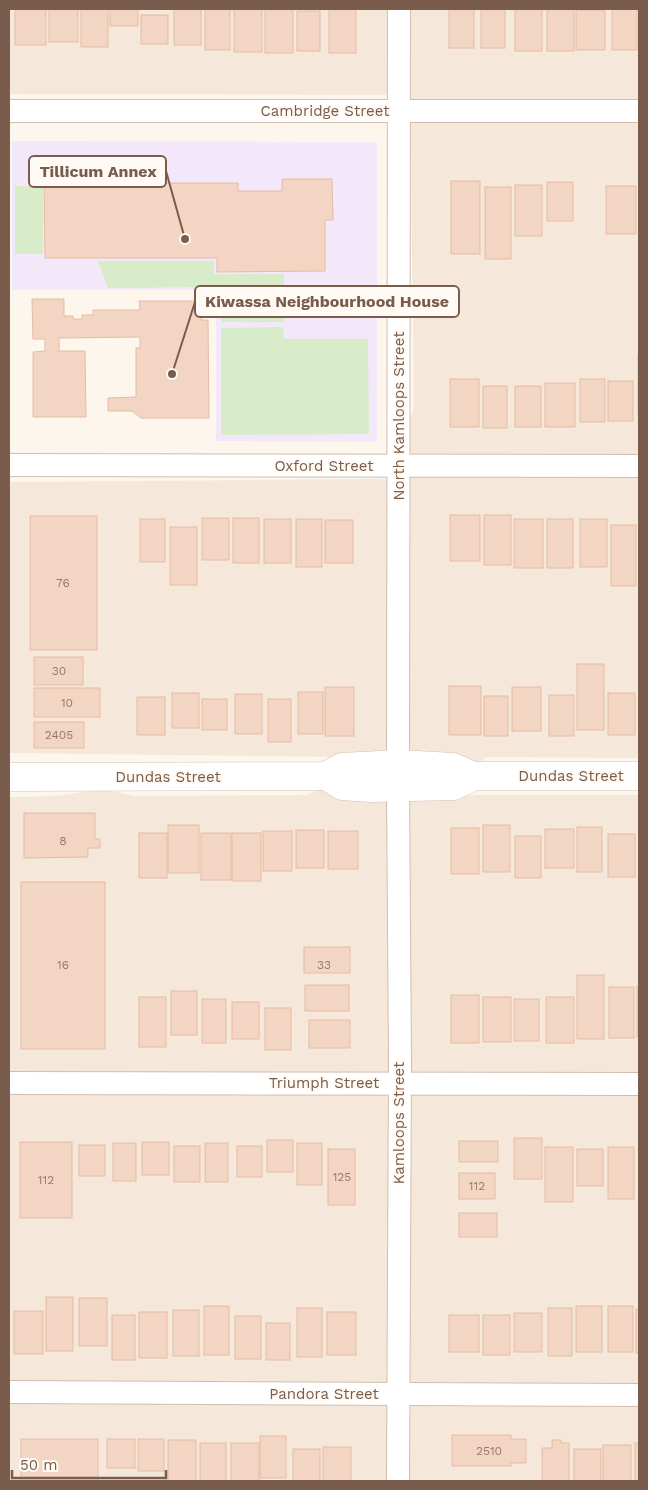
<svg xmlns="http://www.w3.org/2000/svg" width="648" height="1490" font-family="'Work Sans',sans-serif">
<rect width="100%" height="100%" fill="#fdf6ec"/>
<g fill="#f5e8da">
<path d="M9,9H639V758L487,757L477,764L426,758L9,753V482L369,479L410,480V419L414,408L410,95L9,94Z"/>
<path d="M102,789L135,796L307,795L318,789L349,795H639V1481H9V797L57,796Z"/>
</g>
<path fill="#f3e8fa" d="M12,141L377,142V442L216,441V290H12Z"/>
<g fill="#d8ecc9">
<rect x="15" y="186" width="28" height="68"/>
<path d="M98,261H214V274H284V322H222L221,287L108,288Z"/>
<path d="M283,327L284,339H368L369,434L221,435V328Z"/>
</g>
<g fill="#f3d5c3" stroke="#e6bba3">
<rect x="15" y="9" width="31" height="36"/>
<rect x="49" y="9" width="29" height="33"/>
<rect x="81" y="9" width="27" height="38"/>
<rect x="110" y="9" width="28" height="17"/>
<rect x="174" y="9" width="27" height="36"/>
<rect x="205" y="9" width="25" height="41"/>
<rect x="234" y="9" width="28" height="43"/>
<rect x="265" y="9" width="28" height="44"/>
<rect x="329" y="9" width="27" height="44"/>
<rect x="449" y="9" width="25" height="39"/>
<rect x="481" y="9" width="24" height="39"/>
<rect x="515" y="9" width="27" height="42"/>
<rect x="547" y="9" width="27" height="42"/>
<rect x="612" y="9" width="25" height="41"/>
<rect x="576" y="10" width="29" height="40"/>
<rect x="297" y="11" width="23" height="40"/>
<rect x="141" y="15" width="27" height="29"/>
<path d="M282,179H332L333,220H325V271L217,272V258H45L44,183H238V191H282Z"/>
<rect x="451" y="181" width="29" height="73"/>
<rect x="547" y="182" width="26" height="39"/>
<rect x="515" y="185" width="27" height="51"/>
<rect x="606" y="186" width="30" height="48"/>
<rect x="485" y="187" width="26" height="72"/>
<path d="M32,299H64V316H73V319H82V315H93V310H140L139,301H202V320H208L209,418H141L132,411H108V398L136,397V348H140V337L59,338V351H85L86,417H33V352L45,351V339H33Z"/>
<rect x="638" y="355" width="1" height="59"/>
<rect x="450" y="379" width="29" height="48"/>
<rect x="580" y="379" width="25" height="43"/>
<rect x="608" y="381" width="25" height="40"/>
<rect x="545" y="383" width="30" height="44"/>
<rect x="483" y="386" width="24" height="42"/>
<rect x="515" y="386" width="26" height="41"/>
<rect x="450" y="515" width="30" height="46"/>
<rect x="484" y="515" width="27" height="50"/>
<rect x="30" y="516" width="67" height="134"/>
<rect x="202" y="518" width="27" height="42"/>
<rect x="233" y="518" width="26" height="45"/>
<rect x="140" y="519" width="25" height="43"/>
<rect x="264" y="519" width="27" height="44"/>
<rect x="296" y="519" width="26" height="48"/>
<rect x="514" y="519" width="29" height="49"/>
<rect x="547" y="519" width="26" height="49"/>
<rect x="580" y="519" width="27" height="48"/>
<rect x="325" y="520" width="28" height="43"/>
<rect x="611" y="525" width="25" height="61"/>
<rect x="170" y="527" width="27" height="58"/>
<rect x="34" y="657" width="49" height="28"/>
<rect x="577" y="664" width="27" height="66"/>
<rect x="449" y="686" width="32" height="49"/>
<rect x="325" y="687" width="29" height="49"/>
<rect x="512" y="687" width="29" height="44"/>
<rect x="34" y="688" width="66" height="29"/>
<rect x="298" y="692" width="25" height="42"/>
<rect x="172" y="693" width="27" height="35"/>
<rect x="608" y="693" width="27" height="42"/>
<rect x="235" y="694" width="27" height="40"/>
<rect x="549" y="695" width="25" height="41"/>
<rect x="484" y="696" width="24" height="40"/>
<rect x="137" y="697" width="28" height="38"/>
<rect x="202" y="699" width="25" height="31"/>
<rect x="268" y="699" width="23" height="43"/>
<rect x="34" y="722" width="50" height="26"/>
<path d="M24,813H95V839H100V848H88V857L24,858Z"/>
<rect x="168" y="825" width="31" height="48"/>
<rect x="483" y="825" width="27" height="47"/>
<rect x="577" y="827" width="25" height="45"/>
<rect x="451" y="828" width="28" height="46"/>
<rect x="545" y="829" width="29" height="39"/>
<rect x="296" y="830" width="28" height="38"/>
<rect x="263" y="831" width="29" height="40"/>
<rect x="328" y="831" width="30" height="38"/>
<rect x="139" y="833" width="28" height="45"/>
<rect x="201" y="833" width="30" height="47"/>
<rect x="232" y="833" width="29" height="48"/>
<rect x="608" y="834" width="27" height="43"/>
<rect x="515" y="836" width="26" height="42"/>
<rect x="21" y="882" width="84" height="167"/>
<rect x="304" y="947" width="46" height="26"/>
<rect x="577" y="975" width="27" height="64"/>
<rect x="305" y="985" width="44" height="26"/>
<rect x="637" y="986" width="2" height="51"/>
<rect x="609" y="987" width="25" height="51"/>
<rect x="171" y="991" width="26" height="44"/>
<rect x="451" y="995" width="28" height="48"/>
<rect x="139" y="997" width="27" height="50"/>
<rect x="483" y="997" width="28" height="45"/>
<rect x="546" y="997" width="28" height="46"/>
<rect x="202" y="999" width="24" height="44"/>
<rect x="514" y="999" width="25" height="42"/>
<rect x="232" y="1002" width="27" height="37"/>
<rect x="265" y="1008" width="26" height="42"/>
<rect x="309" y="1020" width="41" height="28"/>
<rect x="514" y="1138" width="28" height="41"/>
<rect x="267" y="1140" width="26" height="32"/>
<rect x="459" y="1141" width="39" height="21"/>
<rect x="20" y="1142" width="52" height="76"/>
<rect x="142" y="1142" width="27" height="33"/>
<rect x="113" y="1143" width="23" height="38"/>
<rect x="205" y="1143" width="23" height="39"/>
<rect x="297" y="1143" width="25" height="42"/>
<rect x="79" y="1145" width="26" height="31"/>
<rect x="174" y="1146" width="26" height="36"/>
<rect x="237" y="1146" width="25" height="31"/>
<rect x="545" y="1147" width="28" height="55"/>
<rect x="608" y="1147" width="26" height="52"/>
<rect x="328" y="1149" width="27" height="56"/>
<rect x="577" y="1149" width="26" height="37"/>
<rect x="459" y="1173" width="36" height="26"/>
<rect x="459" y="1213" width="38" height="24"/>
<rect x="46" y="1297" width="27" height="54"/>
<rect x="79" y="1298" width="28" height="48"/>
<rect x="204" y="1306" width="25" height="49"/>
<rect x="576" y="1306" width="26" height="46"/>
<rect x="608" y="1306" width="25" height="46"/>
<rect x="297" y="1308" width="25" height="49"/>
<rect x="548" y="1308" width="24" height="48"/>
<rect x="636" y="1309" width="3" height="44"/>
<rect x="173" y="1310" width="26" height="46"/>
<rect x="14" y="1311" width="29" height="43"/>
<rect x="139" y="1312" width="28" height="46"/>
<rect x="327" y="1312" width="29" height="43"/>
<rect x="514" y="1313" width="28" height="39"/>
<rect x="112" y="1315" width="23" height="45"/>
<rect x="449" y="1315" width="30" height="37"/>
<rect x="483" y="1315" width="27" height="40"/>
<rect x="235" y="1316" width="26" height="43"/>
<rect x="266" y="1323" width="24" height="37"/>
<path d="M452,1435H511V1439H526V1463H511V1466H452Z"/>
<rect x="260" y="1436" width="26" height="42"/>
<rect x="21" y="1439" width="77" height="42"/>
<rect x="107" y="1439" width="28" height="29"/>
<rect x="138" y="1439" width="26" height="32"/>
<rect x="168" y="1440" width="28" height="41"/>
<path d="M552,1440H561V1443H569V1481H542V1448H552Z"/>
<rect x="200" y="1443" width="26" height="38"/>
<rect x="231" y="1443" width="28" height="38"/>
<rect x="635" y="1443" width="4" height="38"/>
<rect x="603" y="1445" width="28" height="36"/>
<rect x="323" y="1447" width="28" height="34"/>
<rect x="293" y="1449" width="27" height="32"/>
<rect x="574" y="1449" width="27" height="32"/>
</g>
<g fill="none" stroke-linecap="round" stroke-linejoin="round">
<g stroke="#d1beb0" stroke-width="24">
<g id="street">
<path d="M9,111H639"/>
<path d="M9,465L639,466"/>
<path d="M9,1083L639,1084"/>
<path d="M9,1392L639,1395"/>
<path d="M398,1481L400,1063L398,788L399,9"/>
</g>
</g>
<g stroke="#d6c0b0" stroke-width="29">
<g id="secondary">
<path d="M326,776L342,786L372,788L453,786L474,776"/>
<path d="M9,777L326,776L342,767L398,764L453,767L474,776H639"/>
</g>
</g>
<use href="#street" stroke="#fff" stroke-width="22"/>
<use href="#secondary" stroke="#fff" stroke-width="28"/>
</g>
<g text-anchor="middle" stroke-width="4" stroke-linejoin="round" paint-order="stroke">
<g font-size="12" fill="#987a6a">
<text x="63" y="587">76</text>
<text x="59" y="675">30</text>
<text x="67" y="707">10</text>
<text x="59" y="739">2405</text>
<text x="63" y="845">8</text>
<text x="63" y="969">16</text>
<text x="324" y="969">33</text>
<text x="342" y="1181">125</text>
<text x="46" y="1184">112</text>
<text x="477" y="1190">112</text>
<text x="489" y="1455">2510</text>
</g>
<g font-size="15" fill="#7a5c4d" stroke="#fffaf3">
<text x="325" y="116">Cambridge Street</text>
<text transform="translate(399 416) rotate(-90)" y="5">North Kamloops Street</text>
<text x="324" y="471">Oxford Street</text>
<text x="571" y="781">Dundas Street</text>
<text x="168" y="782">Dundas Street</text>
<text x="324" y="1088">Triumph Street</text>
<text transform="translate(399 1123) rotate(-90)" y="5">Kamloops Street</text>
<text x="324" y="1399">Pandora Street</text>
</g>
</g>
<path fill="none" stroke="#7a5c4d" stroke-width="2" d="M185 239L166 171M172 374L195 302"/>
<g fill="#7a5c4d" stroke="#fffaf3" stroke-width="2">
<circle cx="185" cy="239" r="5"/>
<circle cx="172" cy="374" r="5"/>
</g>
<g fill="#fffaf3" stroke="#7a5c4d" stroke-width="2">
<rect x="29" y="156" width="137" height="31" rx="5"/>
<rect x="195" y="286" width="264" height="31" rx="5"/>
</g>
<g font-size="16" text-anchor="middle" font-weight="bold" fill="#7a5c4d">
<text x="98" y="177">Tillicum Annex</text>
<text x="327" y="307">Kiwassa Neighbourhood House</text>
</g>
<rect width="648" height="1490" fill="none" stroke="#7a5c4d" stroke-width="20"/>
<path d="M12 1470v8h154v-8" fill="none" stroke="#7a5c4d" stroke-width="2.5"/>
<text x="20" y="1470" font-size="15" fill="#7a5c4d" stroke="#fffaf3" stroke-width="4" paint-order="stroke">50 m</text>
</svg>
